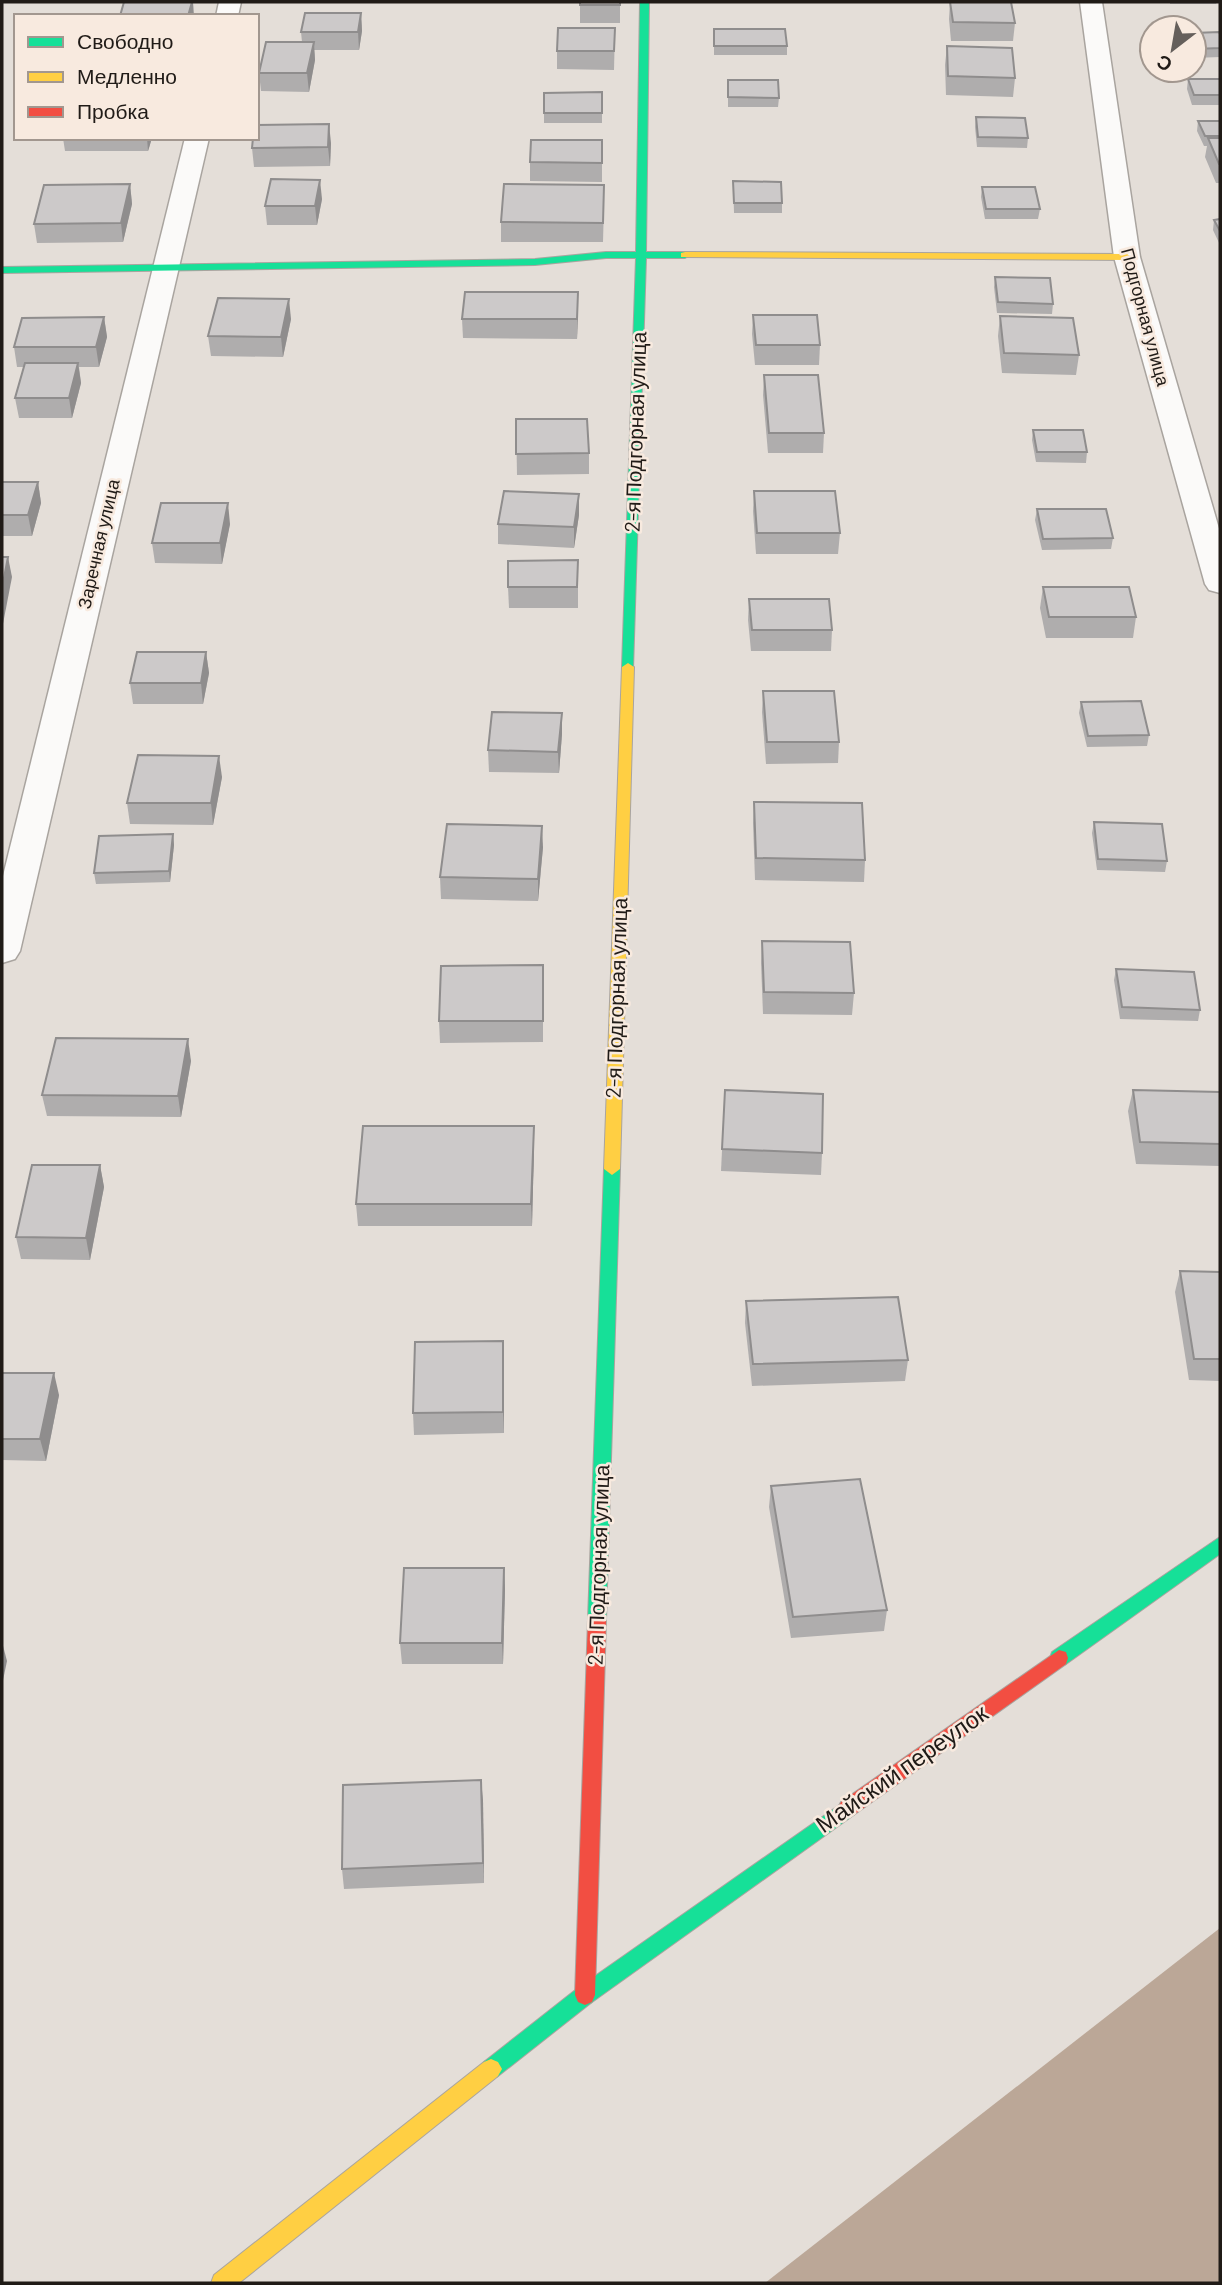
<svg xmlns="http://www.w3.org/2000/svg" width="1222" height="2285" font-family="Barlow,sans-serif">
<rect width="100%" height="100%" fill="#e4ded8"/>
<path fill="#bba797" d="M1220,1928V2283H765Z"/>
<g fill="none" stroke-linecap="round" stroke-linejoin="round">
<g stroke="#a9a49f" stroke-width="3">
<g id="street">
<path d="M219,2H241L238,16H216Z"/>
<path d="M1080,2H1102L1140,257L1220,532V593L1209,590L1205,584L1114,257Z"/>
<path d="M185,138H209L20,951L15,959L2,963V880Z"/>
</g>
</g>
<g stroke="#a9a49f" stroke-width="2">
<g id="fast">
<path d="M640,2H649L646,252H685L690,255L685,258H646L633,670H623L622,667L636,258H606L535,265L2,273V267L535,259L606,252H636Z"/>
<path d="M612,1163L620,1169L606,1620L604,1625L597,1628L590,1625L588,1620L604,1169Z"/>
<path d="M1220,1537V1554L1066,1664L1059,1666L1052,1664L1050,1658L1052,1652Z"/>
<path d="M848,1799L855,1802L858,1808L855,1814L592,2002L498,2076L491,2079L484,2076L480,2069L484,2062L578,1988Z"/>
</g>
</g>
<g stroke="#a9a49f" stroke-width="2">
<g id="slow">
<path d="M685,252L1127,254L1132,257L1127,260L681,257V253Z"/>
<path d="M628,663L634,667L620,1169L612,1175L604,1169L622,667Z"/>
<path d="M491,2059L498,2062L502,2069L498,2076L239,2283H211L214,2275L484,2062Z"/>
</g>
</g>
<g stroke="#a9a49f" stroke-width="2">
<g id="jam">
<path d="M597,1612L604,1615L606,1620L595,1995L592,2002L585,2005L578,2002L575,1995L588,1620L590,1615Z"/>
<path d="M1059,1650L1066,1652L1068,1658L1066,1664L855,1814L848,1817L841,1814L838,1808L841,1802Z"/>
</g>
</g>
<use href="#street" fill="#fbfaf9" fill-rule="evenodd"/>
<use href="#fast" fill="#16e098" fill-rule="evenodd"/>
<use href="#slow" fill="#ffcf43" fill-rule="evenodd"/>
<use href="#jam" fill="#f24e42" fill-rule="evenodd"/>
</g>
<g fill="#afadad">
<rect x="580" y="2" width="40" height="21"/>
<path d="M950,2L1015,23L1013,41H951L949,19Z"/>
<path d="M1170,2H1217L1216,4H1170Z"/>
<path d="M361,13L362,31L359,50H314L315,60L309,92L261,91L259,73L302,42L301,32Z"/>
<path d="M615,28L614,70L557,69V51Z"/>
<path d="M714,29L787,46V55H714Z"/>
<path d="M1194,33L1220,34V57L1194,58Z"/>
<path d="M947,46L1015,78L1013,97L946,95L945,65Z"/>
<path d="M1188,79H1220V105H1192L1187,89Z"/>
<path d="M728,80L779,98L778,107H728Z"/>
<path d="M602,92V123H544V93Z"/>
<path d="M976,117L1028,138L1027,148L977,147L975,127Z"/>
<path d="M1198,121H1220V183H1216L1205,157L1207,146H1204L1197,131Z"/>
<path d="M63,138H152L148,151H65Z"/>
<path d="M602,140V182L530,181V162Z"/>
<path d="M331,143L330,166L254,167L252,148Z"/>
<path d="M733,181L782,203V213H734Z"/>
<path d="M130,184L132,204L123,242L37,243L34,224Z"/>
<path d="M982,187L1040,209L1038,219H985L981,197Z"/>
<path d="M322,199L317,225H267L265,206Z"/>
<path d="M604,204L603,242H501V222Z"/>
<path d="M1220,219V245L1213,230L1214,220Z"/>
<path d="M995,277L1053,304L1052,314L997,313L994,287Z"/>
<path d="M578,312L577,339L463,338L462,319Z"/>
<path d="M753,315L820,345L819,365H755L752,334Z"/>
<path d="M1000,316L1079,355L1076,375L1002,373L998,336Z"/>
<path d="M104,317L107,337L99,367H79L81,383L72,418H19L15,398L24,367H17L14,347Z"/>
<path d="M291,319L283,357L211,356L208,336Z"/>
<path d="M764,375L824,433L823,453H768L763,395Z"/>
<path d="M516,419L589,453V474L517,475Z"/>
<path d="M1033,430L1087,452L1086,463L1036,462L1032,440Z"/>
<path d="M2,482H38L41,503L32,536H2Z"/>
<path d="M754,491L840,533L838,554H756L753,511Z"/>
<path d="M1037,509L1113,538L1111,549L1042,550L1035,520Z"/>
<path d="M579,515L574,548L498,544V524Z"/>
<path d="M230,524L222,564L155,563L152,543Z"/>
<path d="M578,560V608H509L508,587Z"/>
<path d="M1043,587L1136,617L1133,638H1046L1040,608Z"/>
<path d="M749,599L832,630L831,651H751L748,620Z"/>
<path d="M206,652L209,673L203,704H133L130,683Z"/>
<path d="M763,691L839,742L838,763L766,764L762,712Z"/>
<path d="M1081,702L1149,735L1147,746L1087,747L1079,713Z"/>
<path d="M562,713V734L559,773L489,772L488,750Z"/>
<path d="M222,777L213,825L130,824L127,803Z"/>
<path d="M754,802L865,860L864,882L755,880L753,823Z"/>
<path d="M1094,822L1167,861L1165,872L1097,870L1092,833Z"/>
<path d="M173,834L174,845L170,882L96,884L94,873Z"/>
<path d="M543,847L538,901L441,899L440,877Z"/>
<path d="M762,941L854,993L852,1015L763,1014L761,963Z"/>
<path d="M1116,969L1200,1010L1198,1021L1120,1019L1114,980Z"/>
<path d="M543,987V1042L440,1043L439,1021Z"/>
<path d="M191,1061L181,1117L47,1116L42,1095Z"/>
<path d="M725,1090L822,1153L821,1175L721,1171Z"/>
<path d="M1133,1090L1220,1092V1166L1136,1164L1128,1111Z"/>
<path d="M534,1126V1148L532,1226H358L356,1204Z"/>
<path d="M100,1165L104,1187L90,1260L21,1259L16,1237Z"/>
<path d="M1180,1271L1220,1272V1381L1189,1380L1175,1292Z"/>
<path d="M746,1301L908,1360L905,1381L752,1386L745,1323Z"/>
<path d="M503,1341L504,1433L414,1435L413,1413Z"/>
<path d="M2,1373L59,1395L46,1461L2,1460Z"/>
<path d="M771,1486L887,1610L884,1631L791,1638L769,1507Z"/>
<path d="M504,1568L505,1589L503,1664H402L400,1643Z"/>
<path d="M483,1800L484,1883L344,1889L342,1869Z"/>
</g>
<g fill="#8f8d8d">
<path d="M192,2H193L194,16H188Z"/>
<path d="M361,13L362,31L359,50L358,32Z"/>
<path d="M314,42L315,60L309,92L307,73Z"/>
<path d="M329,124L331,143L330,166L328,147Z"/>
<path d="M147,138H152L148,151Z"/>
<path d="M320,180L322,199L317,225L315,206Z"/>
<path d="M130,184L132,204L123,242L121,223Z"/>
<path d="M578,292V312L577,339V319Z"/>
<path d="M289,299L291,319L283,357L281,337Z"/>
<path d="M104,317L107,337L99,367L96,347Z"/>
<path d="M78,363L81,383L72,418L69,398Z"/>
<path d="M38,482L41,503L32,536L28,515Z"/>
<path d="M579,494V515L574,548V527Z"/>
<path d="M228,503L230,524L222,564L220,543Z"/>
<path d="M8,557L12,577L2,629V588Z"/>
<path d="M206,652L209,673L203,704L201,683Z"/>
<path d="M562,713V734L559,773L558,752Z"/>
<path d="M219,756L222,777L213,825L211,803Z"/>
<path d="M542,826L543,847L538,901V879Z"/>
<path d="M173,834L174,845L170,882L169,871Z"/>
<path d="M188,1039L191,1061L181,1117L178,1096Z"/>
<path d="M534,1126V1148L532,1226L531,1204Z"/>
<path d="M100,1165L104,1187L90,1260L86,1238Z"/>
<path d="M503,1341L504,1362V1433L503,1412Z"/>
<path d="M54,1373L59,1395L46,1461L40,1439Z"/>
<path d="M504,1568L505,1589L503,1664L502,1643Z"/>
<path d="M2,1642L7,1661L2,1685Z"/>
<path d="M481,1780L483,1800L484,1883L483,1863Z"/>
</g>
<g fill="#ccc9c9" stroke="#8f8d8d" stroke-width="2">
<path d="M124,2H192L188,16H120Z"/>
<rect x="580" y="2" width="40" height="3"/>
<path d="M950,2H1011L1015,23L953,22Z"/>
<path d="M305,13H361L358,32H301Z"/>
<path d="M558,28H615L614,51H557Z"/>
<path d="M714,29H785L787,46H714Z"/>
<path d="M1219,32L1220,34V48L1194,49V33Z"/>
<path d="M266,42H314L307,73H259Z"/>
<path d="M947,46L1012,48L1015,78L948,76Z"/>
<path d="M1188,79H1220V95H1194Z"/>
<path d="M728,80H778L779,98L728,97Z"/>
<path d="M602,92V113H544V93Z"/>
<path d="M976,117L1025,118L1028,138L978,137Z"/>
<path d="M1198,121H1220V136H1205Z"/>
<path d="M329,124L328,147L252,148L253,138H257V125Z"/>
<path d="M1208,138H1220V164H1219Z"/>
<path d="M531,140H602V163L530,162Z"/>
<path d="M271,179L320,180L315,206H265Z"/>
<path d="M733,181L781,182L782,203H734Z"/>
<path d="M130,184L121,223L34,224L44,185Z"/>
<path d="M504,184L604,185L603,223L501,222Z"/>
<path d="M982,187H1035L1040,209H986Z"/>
<path d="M1220,219V231L1214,220Z"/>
<path d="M995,277L1050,278L1053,304L998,302Z"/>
<path d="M465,292H578L577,319H462Z"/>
<path d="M218,298L289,299L281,337L208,336Z"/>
<path d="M753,315H817L820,345H756Z"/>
<path d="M1000,316L1073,318L1079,355L1004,353Z"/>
<path d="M104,317L96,347H14L22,318Z"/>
<path d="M25,363H78L69,398H15Z"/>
<path d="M764,375H818L824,433H769Z"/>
<path d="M516,419H587L589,453L516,454Z"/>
<path d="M1033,430H1083L1087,452H1037Z"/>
<path d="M2,482H38L28,515H2Z"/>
<path d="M504,491L579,494L574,527L498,524Z"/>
<path d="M754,491H835L840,533H757Z"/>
<path d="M161,503H228L220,543H152Z"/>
<path d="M1037,509H1106L1113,538L1043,539Z"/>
<path d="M2,557H8L2,588Z"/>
<path d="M578,560L577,587H508V561Z"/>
<path d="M1043,587H1129L1136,617H1049Z"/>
<path d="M749,599H829L832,630H752Z"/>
<path d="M137,652H206L201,683H130Z"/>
<path d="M763,691H834L839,742H767Z"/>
<path d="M1141,701L1149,735L1088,736L1081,702Z"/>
<path d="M492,712L562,713L558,752L488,750Z"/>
<path d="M138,755L219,756L211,803H127Z"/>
<path d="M754,802L862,803L865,860L756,858Z"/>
<path d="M1094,822L1162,824L1167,861L1098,859Z"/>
<path d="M447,824L542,826L538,879L440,877Z"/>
<path d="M173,834L169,871L94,873L99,836Z"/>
<path d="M762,941L850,942L854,993L764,992Z"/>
<path d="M543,965V1021H439L441,966Z"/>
<path d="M1116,969L1194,972L1200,1010L1122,1007Z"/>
<path d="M56,1038L188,1039L178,1096L42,1095Z"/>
<path d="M725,1090L823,1094L822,1153L722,1149Z"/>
<path d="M1133,1090L1220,1092V1144L1140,1142Z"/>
<path d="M363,1126H534L531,1204H356Z"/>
<path d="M32,1165H100L86,1238L16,1237Z"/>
<path d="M1180,1271L1220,1272V1359H1194Z"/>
<path d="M898,1297L908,1360L753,1364L746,1301Z"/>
<path d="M503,1341V1412L413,1413L415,1342Z"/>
<path d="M2,1373H54L40,1439H2Z"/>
<path d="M860,1479L887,1610L793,1617L771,1486Z"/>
<path d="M404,1568H504L502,1643H400Z"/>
<path d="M481,1780L483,1863L342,1869L343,1785Z"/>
</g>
<g text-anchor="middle" stroke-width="5" stroke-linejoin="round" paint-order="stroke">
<g font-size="18" fill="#201b17" stroke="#f8eadf">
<text transform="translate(1145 317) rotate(75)" y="6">Подгорная улица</text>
<text transform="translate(99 544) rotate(-77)" y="6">Заречная улица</text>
</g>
<g font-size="21" fill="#201b17" stroke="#f8eadf">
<text transform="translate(636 432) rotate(-88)" y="7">2-я Подгорная улица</text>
<text transform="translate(617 998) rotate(-88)" y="7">2-я Подгорная улица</text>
<text transform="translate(599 1565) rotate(-88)" y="7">2-я Подгорная улица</text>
</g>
<g font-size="24" fill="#201b17" stroke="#f8eadf">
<text transform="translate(902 1769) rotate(-35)" y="8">Майский переулок</text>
</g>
</g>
<rect width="1222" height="2285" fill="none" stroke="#201b17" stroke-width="7"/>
<rect x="14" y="14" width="245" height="126" fill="#f8eadf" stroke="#a2978f" stroke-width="2"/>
<rect x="28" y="37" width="35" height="10" fill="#16e098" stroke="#a2978f" stroke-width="2"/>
<text x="77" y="49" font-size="21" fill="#201b17">Свободно</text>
<rect x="28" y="72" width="35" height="10" fill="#ffcf43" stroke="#a2978f" stroke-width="2"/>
<text x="77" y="84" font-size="21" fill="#201b17">Медленно</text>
<rect x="28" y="107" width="35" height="10" fill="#f24e42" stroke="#a2978f" stroke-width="2"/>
<text x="77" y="119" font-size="21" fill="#201b17">Пробка</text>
<g transform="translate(1173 49) rotate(211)"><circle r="33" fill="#f8eadf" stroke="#a2978f" stroke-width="2"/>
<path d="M0-5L12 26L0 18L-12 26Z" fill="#655f5b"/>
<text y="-10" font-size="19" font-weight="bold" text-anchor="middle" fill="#201b17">С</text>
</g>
</svg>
